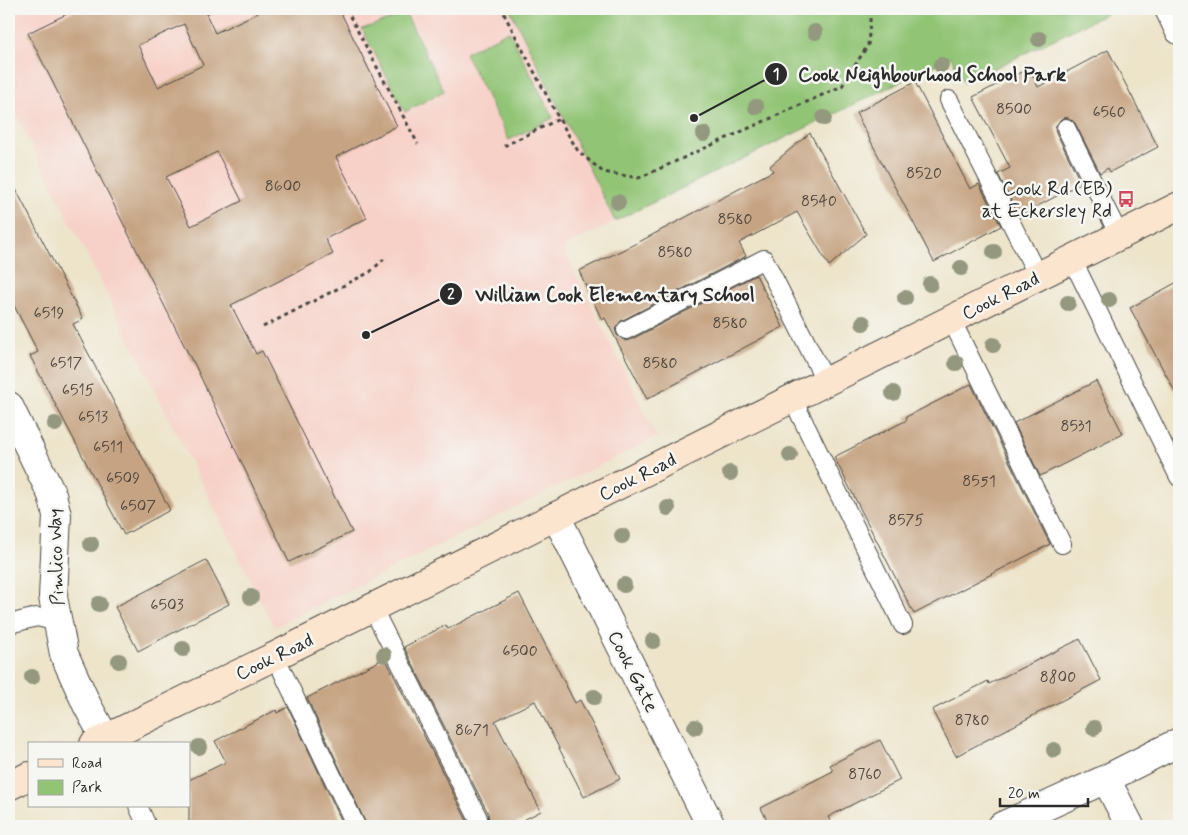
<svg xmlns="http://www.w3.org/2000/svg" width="1188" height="835" font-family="Mynerve,sans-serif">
<rect width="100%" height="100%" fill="#f6f6f2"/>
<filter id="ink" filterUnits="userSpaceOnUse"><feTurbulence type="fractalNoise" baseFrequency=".02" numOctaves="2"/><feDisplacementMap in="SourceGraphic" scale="10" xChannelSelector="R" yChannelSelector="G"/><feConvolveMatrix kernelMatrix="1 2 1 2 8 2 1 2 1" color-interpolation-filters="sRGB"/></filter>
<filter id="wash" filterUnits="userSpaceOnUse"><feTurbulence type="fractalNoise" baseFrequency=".0096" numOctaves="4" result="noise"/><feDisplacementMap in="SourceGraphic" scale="20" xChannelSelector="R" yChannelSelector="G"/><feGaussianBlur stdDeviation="1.12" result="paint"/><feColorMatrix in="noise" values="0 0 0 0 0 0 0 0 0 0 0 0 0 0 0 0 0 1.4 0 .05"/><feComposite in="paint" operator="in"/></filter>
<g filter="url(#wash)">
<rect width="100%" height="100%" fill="#ede4ca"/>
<path fill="#f7d1c8" d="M9,9H510L615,221L563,248L657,437L274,627L9,100Z"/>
<g fill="#91c475" stroke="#5e7850">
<path d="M510,9H1116L964,83L951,57L615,221Z"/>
<path d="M406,14L444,91L405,112L362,29Z"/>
<path d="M509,31L553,118L509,140L465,53Z"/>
</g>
<g id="blocks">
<g fill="#c6a483" fill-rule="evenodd">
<path d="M77,9H217L206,14L215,33L266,9H339L397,126L336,157L367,218L325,239L333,254L231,305L256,354L262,351L352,532L289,562L193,361H192L28,33ZM184,24L203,65L158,87L138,45ZM217,152L242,201L191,226L166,177Z"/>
<path d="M1108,50L1158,147L1110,172L1108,168L1100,173L1075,123L1067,117L1061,119L1055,127L1056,132L1081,183L1019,216L998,174L1010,168L973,97L1029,68L1038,87Z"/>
<path d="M915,82L970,189L979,184L1001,226L934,262L856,113Z"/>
<path d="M810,133L866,234L829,266L797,212L739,243L746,256L621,321L615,329L617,335L625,341L630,340L756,275L783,327L647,399L605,318L602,320L579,271L637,243L773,171L770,166Z"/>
<path d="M9,176L83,319L73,324L170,510L124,535L30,356L38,352L9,296Z"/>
<path d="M1179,281V399L1130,308Z"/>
<path d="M1096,381L1123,434L1040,476L1014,423Z"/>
<path d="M971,384L1050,544L914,614L834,457L907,420L906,417Z"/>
<path d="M206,560L229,604L138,651L115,607Z"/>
<path d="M519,593L575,703L580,700L620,779L584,797L535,701L495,721L541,811L512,826H484L489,819L488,813L404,647L446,625L448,629Z"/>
<path d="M1080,639L1101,680L956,756L932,710L988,681L989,684Z"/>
<path d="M385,658L468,823L472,826H367L307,698Z"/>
<path d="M288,707L344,826H189V780L226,762L215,741L276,710L277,713Z"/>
<path d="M880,740L900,780L828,817L833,826H770L761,808L833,771L830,765Z"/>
</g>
</g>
</g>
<g filter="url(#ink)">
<use href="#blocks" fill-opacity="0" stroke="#484743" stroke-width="1"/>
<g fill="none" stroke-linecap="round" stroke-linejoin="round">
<g stroke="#484743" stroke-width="20">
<g id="lane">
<path d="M949,100L1038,276"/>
<path d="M1066,128L1119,235"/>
<path d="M1072,259L1179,477"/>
<path d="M951,319L1062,544"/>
<path d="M626,330L764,259L826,382"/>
<path d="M792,398L903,625"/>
<path d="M372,607L478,818"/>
<path d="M9,624L37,617L58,622"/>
<path d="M275,656L356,826"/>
<path d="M138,806L147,826"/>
</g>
</g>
<g stroke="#484743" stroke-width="30">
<g id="street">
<path d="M1169,9L1179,30"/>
<path d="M9,406L52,495L57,515L53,597L64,654L87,705L105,738"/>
<path d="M556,516L711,826"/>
<path d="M1106,779L1130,826"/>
<path d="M1002,826L1106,779L1179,742"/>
</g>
</g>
<g stroke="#484743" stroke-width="30">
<g id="secondary">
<path d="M94,744L275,656L1179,206"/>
<path d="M9,786L29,776"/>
</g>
</g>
<g stroke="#484743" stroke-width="3" stroke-dasharray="4 4" stroke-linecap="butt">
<path d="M346,9L418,144"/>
<path d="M497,9L504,14L559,119L578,151L603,172L639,178L842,86L868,45L871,9"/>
<path d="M504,146L559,119"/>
<path d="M263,327L370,272L384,259"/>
</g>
<use href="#lane" stroke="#fff" stroke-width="18"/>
<use href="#street" stroke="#fff" stroke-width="28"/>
<use href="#secondary" stroke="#fbe5cf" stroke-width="28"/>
</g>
<g fill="#93987f">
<circle cx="815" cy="32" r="8"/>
<circle cx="1039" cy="39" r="8"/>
<circle cx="941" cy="65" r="8"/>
<circle cx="756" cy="107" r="8"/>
<circle cx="824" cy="118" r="8"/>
<circle cx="704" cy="134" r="8"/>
<circle cx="618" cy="202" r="8"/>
<circle cx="994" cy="252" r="8"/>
<circle cx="961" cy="268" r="8"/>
<circle cx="930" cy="284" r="8"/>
<circle cx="905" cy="298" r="8"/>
<circle cx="1109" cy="300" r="8"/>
<circle cx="1068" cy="303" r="8"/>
<circle cx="863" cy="323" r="8"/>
<circle cx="993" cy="345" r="8"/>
<circle cx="956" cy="363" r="8"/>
<circle cx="893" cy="393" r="8"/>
<circle cx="55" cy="424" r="8"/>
<circle cx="790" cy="455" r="8"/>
<circle cx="730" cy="473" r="8"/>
<circle cx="668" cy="508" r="8"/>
<circle cx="622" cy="536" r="8"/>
<circle cx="91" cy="544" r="8"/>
<circle cx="624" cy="585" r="8"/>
<circle cx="251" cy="597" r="8"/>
<circle cx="99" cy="604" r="8"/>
<circle cx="653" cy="641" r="8"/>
<circle cx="183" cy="649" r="8"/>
<circle cx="384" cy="655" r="8"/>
<circle cx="119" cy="661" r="8"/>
<circle cx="32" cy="677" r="8"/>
<circle cx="594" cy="697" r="8"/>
<circle cx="695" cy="727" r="8"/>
<circle cx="1094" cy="728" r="8"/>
<circle cx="199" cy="747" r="8"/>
<circle cx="1054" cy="750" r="8"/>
</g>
</g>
<defs>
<g id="bus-bare" transform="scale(1.35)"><path d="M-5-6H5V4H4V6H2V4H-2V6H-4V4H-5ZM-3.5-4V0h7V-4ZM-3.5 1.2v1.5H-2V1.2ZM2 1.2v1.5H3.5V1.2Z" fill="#d1495b" stroke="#f6f6f2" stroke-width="2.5" paint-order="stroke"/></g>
</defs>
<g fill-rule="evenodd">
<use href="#bus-bare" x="1126" y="199"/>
</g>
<g text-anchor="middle" stroke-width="5" stroke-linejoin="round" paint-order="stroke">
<g font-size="16" fill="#524941">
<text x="1014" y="114">8500</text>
<text x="1109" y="117">6560</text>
<text x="924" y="178">8520</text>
<text x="283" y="191">8600</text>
<text x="819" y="206">8540</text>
<text x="735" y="224">8580</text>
<text x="675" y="257">8580</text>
<text x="49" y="318">6519</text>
<text x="730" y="328">8580</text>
<text x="66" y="368">6517</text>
<text x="660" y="368">8580</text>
<text x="78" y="395">6515</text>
<text x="93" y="422">6513</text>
<text x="1076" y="431">8531</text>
<text x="108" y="452">6511</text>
<text x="123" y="483">6509</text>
<text x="979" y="486">8551</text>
<text x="138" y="511">6507</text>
<text x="906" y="525">8575</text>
<text x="167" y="610">6503</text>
<text x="520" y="656">6500</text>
<text x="1058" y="682">8800</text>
<text x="972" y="725">8780</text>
<text x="472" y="735">8671</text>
<text x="865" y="779">8760</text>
</g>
<g font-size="19" fill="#2b2b2b" stroke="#f6f6f2" text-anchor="end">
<text x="1112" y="195">Cook Rd (EB)<tspan x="1112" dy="22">at Eckersley Rd</tspan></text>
</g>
<g font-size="19" fill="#2b2b2b" stroke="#f6f6f2">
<text transform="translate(1000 295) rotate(-27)" y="7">Cook Road</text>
<text transform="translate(637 476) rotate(-27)" y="7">Cook Road</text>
<text transform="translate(55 557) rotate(-92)" y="7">Pimlico Way</text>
<text transform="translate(274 656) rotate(-26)" y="7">Cook Road</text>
<text transform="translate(634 671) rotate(63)" y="7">Cook Gate</text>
</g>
</g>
<path fill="none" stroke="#2b2b2b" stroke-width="2" d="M694 118L776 74M366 335L451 294"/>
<g fill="#2b2b2b" stroke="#f6f6f2" stroke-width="2">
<circle cx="694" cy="118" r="5"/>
<circle cx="366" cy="335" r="5"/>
<circle cx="776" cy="74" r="12"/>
<circle cx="451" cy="294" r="12"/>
</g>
<g font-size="15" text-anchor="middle" font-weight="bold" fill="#fff">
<text x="776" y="79">1</text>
<text x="451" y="299">2</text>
</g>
<g font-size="20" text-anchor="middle" font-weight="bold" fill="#2b2b2b" stroke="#f6f6f2" stroke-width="5" stroke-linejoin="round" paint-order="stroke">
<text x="932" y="81">Cook Neighbourhood School Park</text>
<text x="615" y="301">William Cook Elementary School</text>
</g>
<rect width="1188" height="835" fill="none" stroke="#f6f6f2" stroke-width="30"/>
<rect x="28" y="742" width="162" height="65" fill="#f6f6f2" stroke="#a5a5a2"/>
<rect x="38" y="759" width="25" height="8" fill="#fbe5cf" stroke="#a5a5a2"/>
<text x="72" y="768" font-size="15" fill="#2b2b2b">Road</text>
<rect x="38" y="780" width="25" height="15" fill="#91c475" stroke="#a5a5a2"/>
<text x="72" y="792" font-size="15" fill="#2b2b2b">Park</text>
<path d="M1000 798v8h88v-8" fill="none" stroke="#2b2b2b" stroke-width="2.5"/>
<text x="1008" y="798" font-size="15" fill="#2b2b2b" stroke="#f6f6f2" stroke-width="4" paint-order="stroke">20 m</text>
</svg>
